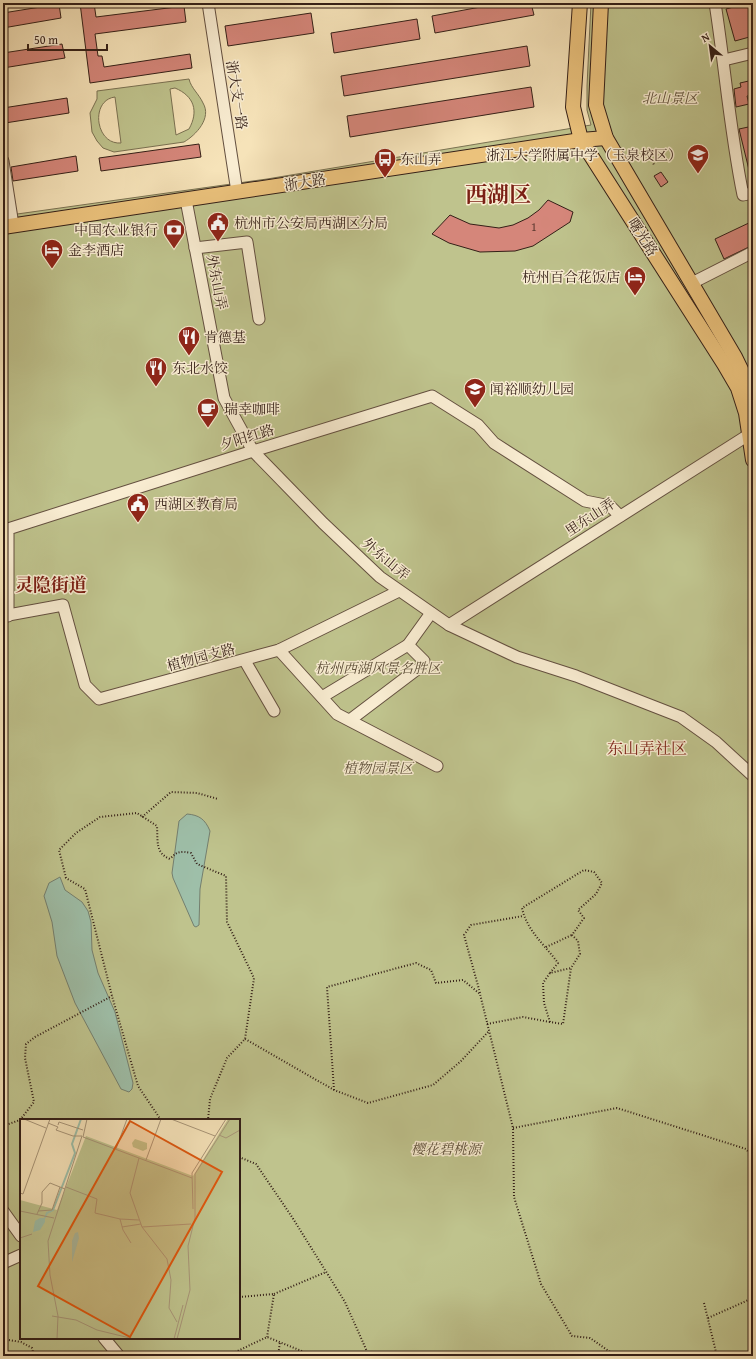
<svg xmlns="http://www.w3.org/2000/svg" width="756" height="1359" font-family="'Gentium Book Plus','Noto Serif SC',serif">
<rect width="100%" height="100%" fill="#f6e3b9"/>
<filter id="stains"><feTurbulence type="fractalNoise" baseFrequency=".005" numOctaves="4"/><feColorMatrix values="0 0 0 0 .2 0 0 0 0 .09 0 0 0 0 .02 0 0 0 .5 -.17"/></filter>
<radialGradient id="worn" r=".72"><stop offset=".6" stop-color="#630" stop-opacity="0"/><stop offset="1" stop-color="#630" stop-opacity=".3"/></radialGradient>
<g fill="#bfc38d" stroke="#7a7152" fill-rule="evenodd">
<path d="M591,3H753V1356H3V216L267,179L591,125L587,110V86ZM21,1120H239V1338H21Z"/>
<path d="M189,79C191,88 199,94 203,103C212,118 196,135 184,142L114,152L103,148L97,141L92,132L90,113L97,99V91ZM175,88C194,96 199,111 189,129L176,135L170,89ZM115,97L121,143C95,145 90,100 115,97Z"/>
</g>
<g fill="#9ebfa9" stroke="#747f6f">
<path d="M187,814C199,815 205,819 210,831L200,889L199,925L196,927L194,926L173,878L172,873L179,821Z"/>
<path d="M60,877L65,890L82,902L88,911L91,922L92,950L98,973L115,1012L133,1083L132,1089L129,1092L121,1089L75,1003L57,956L52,922L44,896L49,883Z"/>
</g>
<g fill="#d5867a" stroke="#341f17">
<path d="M80,3H94L96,17L184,6L186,22L95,34L98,56H102L104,67L190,54L192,68L90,83Z"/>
<path d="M502,3H531L534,15L435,33L432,16Z"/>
<path d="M749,3L751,8L753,7V36L735,41L726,9Z"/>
<path d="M59,4L61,18L3,28V13Z"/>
<path d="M311,13L314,33L228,46L225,26Z"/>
<path d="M417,19L420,39L334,53L331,33Z"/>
<path d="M62,44L65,58L3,68V53Z"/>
<path d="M527,46L530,66L344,96L341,76Z"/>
<path d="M753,80V95L747,96L749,104L736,107L734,89L741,87L740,83Z"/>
<path d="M531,87L534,107L350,137L347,116Z"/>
<path d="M67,98L69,113L5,123L3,108Z"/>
<path d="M753,126V174H750L739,129Z"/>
<path d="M199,144L201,157L101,171L99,158Z"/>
<path d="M76,156L78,171L13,181L11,167Z"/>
<path d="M661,172L668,182L661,187L654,176Z"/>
<path d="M548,200L573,212L570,222L533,246L515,251L480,252L449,243L432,234L450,215L470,224L499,228L513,225L528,218L539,210Z"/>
<path d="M753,221V245L724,259L715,239Z"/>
</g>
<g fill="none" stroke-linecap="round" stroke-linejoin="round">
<g stroke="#645040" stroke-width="13">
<g id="minor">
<path d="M208,3L237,192"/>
<path d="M715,3C725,67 730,132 743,195L753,193"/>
<path d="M724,60L753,53"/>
<path d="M3,161L13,225"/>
<path d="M186,200L224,398L253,451L323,523L380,577L449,625L517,657L576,676L681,717L716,742L753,776"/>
<path d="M195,248L247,242L259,319"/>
<path d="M692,283L753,252"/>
<path d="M3,616L63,605L85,685L99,699L279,650L399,591"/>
<path d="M8,616V529L253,451L432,396L478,425L494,443L585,501L610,506L620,516"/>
<path d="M449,625L753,432"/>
<path d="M408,645L424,661"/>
<path d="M279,650L337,714L437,766"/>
<path d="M245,661L274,711"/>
<path d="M322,697L408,645L431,613"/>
<path d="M350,720L416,670"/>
<path d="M3,1211L21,1236"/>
<path d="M3,1263L21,1255"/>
<path d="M104,1338L119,1356"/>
</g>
</g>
<g stroke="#341f17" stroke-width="16">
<g id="major">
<path d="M580,3L573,107L581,140L724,364L738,388L746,413L753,460"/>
<path d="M601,3L596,105L606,138L735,357L753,394"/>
<path d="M3,227L581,140L606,138"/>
</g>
</g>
<g stroke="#341f17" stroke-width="2" stroke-dasharray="1 2" stroke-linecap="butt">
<path d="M651,158L654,165"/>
<path d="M142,817L171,792L197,793L218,799"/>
<path d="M546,947L572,935"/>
<path d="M550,973L558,963C545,945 527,931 522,908L584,870L594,872L602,883L596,894L578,910L584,918L572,935L578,941L580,954L571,968L563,1024L550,1022L544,1003L543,983L550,973L571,968"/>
<path d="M480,993L464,935L471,925L523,916"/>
<path d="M487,1024L523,1017L550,1022"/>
<path d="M245,1039L334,1090L368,1103L433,1085L461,1061L489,1031"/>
<path d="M334,1090L327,987L416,963L431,970L436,983L463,980L480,994L513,1128L514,1197L541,1284L572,1336L590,1338L616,1356"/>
<path d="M161,1120L138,1086L112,996L85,889L66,878L59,850L76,833L100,817L137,813L157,826C158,841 155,853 170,859C177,851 181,851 191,853L197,864L226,876L227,922L254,978L245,1039L227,1058L210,1099L208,1120"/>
<path d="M3,1126L20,1120L34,1102L25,1058L26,1044L35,1037L112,996"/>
<path d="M513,1128L617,1108L746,1149L753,1157"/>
<path d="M239,1157L256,1164L292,1217L345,1302L369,1356"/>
<path d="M274,1294L326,1272"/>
<path d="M239,1297L274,1294L267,1337"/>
<path d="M704,1303L717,1356"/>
<path d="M708,1318L753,1298"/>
<path d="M3,1339L21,1342L32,1348L34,1356"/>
<path d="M227,1356L267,1337L314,1356"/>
<path d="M278,1356L280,1342"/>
</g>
<use href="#minor" stroke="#f9edd2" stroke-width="11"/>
<use href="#major" stroke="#ebc27c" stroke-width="14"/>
</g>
<defs>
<g id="school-pin" transform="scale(1.15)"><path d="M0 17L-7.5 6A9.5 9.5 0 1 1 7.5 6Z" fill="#8f2418" stroke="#f9edd2"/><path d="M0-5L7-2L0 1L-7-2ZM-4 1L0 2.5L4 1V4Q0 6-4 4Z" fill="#fff"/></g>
<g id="bus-pin" transform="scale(1.15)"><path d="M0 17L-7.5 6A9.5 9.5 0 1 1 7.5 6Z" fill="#8f2418" stroke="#f9edd2"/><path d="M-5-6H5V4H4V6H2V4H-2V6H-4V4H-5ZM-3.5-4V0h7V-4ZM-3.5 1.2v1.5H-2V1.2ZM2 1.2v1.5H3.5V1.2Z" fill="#fff"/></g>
<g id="civic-pin" transform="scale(1.15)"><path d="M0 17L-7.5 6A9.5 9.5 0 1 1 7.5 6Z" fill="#8f2418" stroke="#f9edd2"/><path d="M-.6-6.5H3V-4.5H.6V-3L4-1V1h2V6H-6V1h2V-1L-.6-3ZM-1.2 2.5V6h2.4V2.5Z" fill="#fff"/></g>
<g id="bank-pin" transform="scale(1.15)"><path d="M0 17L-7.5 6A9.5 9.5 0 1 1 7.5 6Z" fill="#8f2418" stroke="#f9edd2"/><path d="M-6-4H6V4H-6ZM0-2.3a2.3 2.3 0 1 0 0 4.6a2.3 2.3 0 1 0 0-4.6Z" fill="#fff"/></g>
<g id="hotel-pin" transform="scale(1.15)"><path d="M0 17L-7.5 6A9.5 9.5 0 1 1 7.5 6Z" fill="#8f2418" stroke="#f9edd2"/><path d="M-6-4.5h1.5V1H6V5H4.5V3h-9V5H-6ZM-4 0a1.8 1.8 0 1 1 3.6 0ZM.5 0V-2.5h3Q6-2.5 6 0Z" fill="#fff"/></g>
<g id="restaurant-pin" transform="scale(1.15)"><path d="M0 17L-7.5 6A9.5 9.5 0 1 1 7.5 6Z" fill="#8f2418" stroke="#f9edd2"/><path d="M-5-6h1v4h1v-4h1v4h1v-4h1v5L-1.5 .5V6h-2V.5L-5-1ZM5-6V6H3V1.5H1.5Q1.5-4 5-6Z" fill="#fff"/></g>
<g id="cafe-pin" transform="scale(1.15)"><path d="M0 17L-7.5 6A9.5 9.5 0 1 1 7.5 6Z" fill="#8f2418" stroke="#f9edd2"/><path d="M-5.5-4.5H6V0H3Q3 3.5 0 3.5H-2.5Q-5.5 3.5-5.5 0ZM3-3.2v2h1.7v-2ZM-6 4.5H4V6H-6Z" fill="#fff"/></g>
</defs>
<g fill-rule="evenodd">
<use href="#school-pin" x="698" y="155"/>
<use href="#bus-pin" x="385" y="159"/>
<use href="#civic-pin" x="218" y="223"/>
<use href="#bank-pin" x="174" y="230"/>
<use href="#hotel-pin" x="52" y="250"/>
<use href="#hotel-pin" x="635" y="277"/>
<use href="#restaurant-pin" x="189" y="337"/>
<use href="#restaurant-pin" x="156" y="368"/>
<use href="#school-pin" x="475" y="389"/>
<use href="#cafe-pin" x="208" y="409"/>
<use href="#civic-pin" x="138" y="504"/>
</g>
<g text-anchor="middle" stroke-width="3" stroke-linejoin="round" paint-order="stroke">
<g font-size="12" fill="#5c3930">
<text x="534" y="231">1</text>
</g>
<g font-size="14" fill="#341f17" stroke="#f9edd2">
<text transform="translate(237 95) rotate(81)" y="5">浙大支一路</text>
<text transform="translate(305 182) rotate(-9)" y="5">浙大路</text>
<text transform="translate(643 237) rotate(57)" y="5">曙光路</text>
<text transform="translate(217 282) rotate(79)" y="5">外东山弄</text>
<text transform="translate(247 437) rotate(-17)" y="5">夕阳红路</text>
<text transform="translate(590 517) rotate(-33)" y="5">里东山弄</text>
<text transform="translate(386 559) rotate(40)" y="5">外东山弄</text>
<text transform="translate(201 657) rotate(-15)" y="5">植物园支路</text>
</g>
<g font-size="14" font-style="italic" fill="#5e503a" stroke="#f9edd2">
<text x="670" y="103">北山景区</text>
<text x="378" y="673">杭州西湖风景名胜区</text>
<text x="378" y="773">植物园景区</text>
<text x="446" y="1154">樱花碧桃源</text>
</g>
<g font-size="14" fill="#341f17" stroke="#f9edd2" text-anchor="start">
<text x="682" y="160" text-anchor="end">浙江大学附属中学（玉泉校区）</text>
<text x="400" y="164">东山弄</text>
<text x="234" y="228">杭州市公安局西湖区分局</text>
<text x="158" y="235" text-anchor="end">中国农业银行</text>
<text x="68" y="255">金李酒店</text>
<text x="620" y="282" text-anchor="end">杭州百合花饭店</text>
<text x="204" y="342">肯德基</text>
<text x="172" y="373">东北水饺</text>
<text x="490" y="394">闻裕顺幼儿园</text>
<text x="224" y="414">瑞幸咖啡</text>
<text x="154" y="509">西湖区教育局</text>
</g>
<g font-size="16" fill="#7a1f14" stroke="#f9edd2">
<text x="647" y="754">东山弄社区</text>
</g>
<g font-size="18" font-weight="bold" fill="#7a1f14" stroke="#f9edd2">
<text x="51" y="591">灵隐街道</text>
</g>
<g font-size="22" font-weight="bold" fill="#7a1f14" stroke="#f9edd2">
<text x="498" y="202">西湖区</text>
</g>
</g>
<g transform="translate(20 1119)">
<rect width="220" height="220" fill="#f6e3b9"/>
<path d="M208,0H220V220H0V81L37,91L66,17L173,57ZM115,20L127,24V30L123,32L113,28L112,24Z" fill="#bfc38d"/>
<path d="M20,99H25V103L20,111L13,113L15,102ZM58,113L59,119L52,143V122L55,114Z" fill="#9ebfa9"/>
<path fill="none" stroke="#9ebfa9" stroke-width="2" d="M25,99L27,94L33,91L55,34L52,25L61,0"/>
<path fill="none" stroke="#a89578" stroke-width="1" d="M4,0L26,9M67,0L63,18L172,59M151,0L195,17M28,4L38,8L36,11L53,17H62L28,122L30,156L38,197L37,220M38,6L39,3L63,11M199,16L206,19L220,11M96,30L107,0M119,39L110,74L122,108L147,140L151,161L149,189L157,203M126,41L141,0M46,68L77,80L75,94L100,100L119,101M0,74L3,75L30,0M173,90L172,54L206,0M0,92L34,99M18,92L32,91L40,68M17,95L22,84V73L30,64L45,70M100,100L103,111L111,124M102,108L121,105M122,108L171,105M0,119L12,115M32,197L56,201L77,211L114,220M116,220H136M154,220L163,186M157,220L170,171L168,127L175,99V55L210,0"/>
<path fill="#df560d" fill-opacity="0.15" stroke="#df560d" stroke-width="2" d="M110,2L202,53L110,218L18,167Z"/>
<rect width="220" height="220" fill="none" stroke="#341f17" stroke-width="2"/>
</g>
<rect width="756" height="1359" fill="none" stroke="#f6e3b9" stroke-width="16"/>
<rect x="4" y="4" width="748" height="1351" fill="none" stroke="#341f17" stroke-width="2"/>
<rect x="8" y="8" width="740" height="1343" fill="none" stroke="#341f17"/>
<g transform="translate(710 46) rotate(331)" stroke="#f9edd2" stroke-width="3" paint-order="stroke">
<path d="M0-3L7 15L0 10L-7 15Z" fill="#341f17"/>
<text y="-6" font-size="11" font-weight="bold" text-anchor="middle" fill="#341f17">N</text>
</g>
<path d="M28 44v6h79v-6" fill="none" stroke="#341f17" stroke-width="2"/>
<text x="34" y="44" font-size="12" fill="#341f17" stroke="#f9edd2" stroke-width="3" paint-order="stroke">50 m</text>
<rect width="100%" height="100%" filter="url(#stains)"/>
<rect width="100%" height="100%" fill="url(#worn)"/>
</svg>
